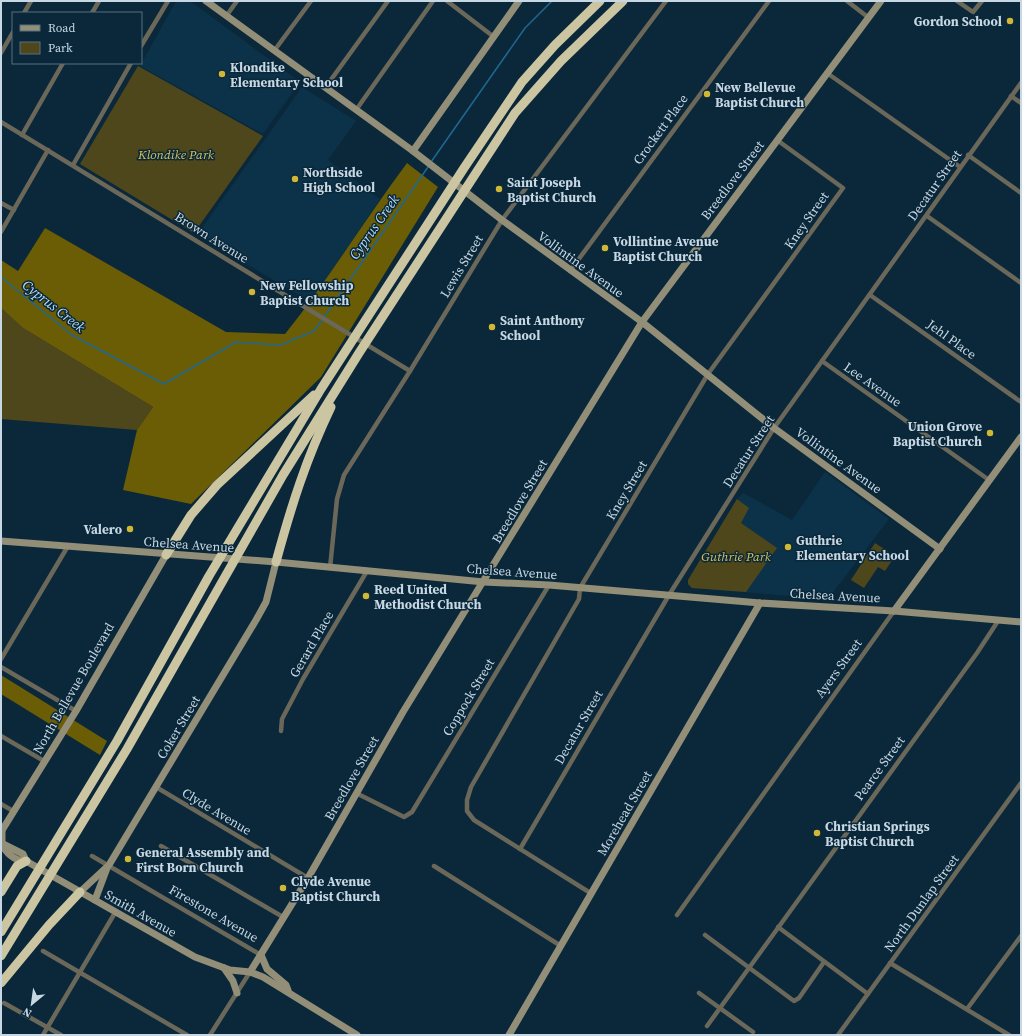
<svg xmlns="http://www.w3.org/2000/svg" width="1022" height="1036" font-family="'Source Serif 4',serif">
<rect width="100%" height="100%" fill="#0a283a"/>
<g fill="#0b3248">
<path d="M176,1H190L300,82L263,134L140,66Z"/>
<path d="M302,87L356,121L328,160L380,199L311,302L197,235Z"/>
<path d="M825,472L889,519L828,599L692,588L688,584V580L737,499L743,493L792,520Z"/>
</g>
<g fill="#4f471c">
<path d="M138,66L263,136L194,233L80,164Z"/>
<path d="M1,308L23,328L153,407L137,430L1,419Z"/>
<path d="M737,499L749,508L741,523L777,548L746,592L692,588L688,584V580Z"/>
<path d="M875,543L895,556L885,571L878,567L864,588L851,580Z"/>
</g>
<g fill="#6b5c06">
<path d="M407,163L438,187L321,377L191,504L123,490L137,430L153,407L23,328L1,308V260L18,271L45,228L226,332L285,334C329,279 365,219 407,163Z"/>
<path d="M1,675L107,741L100,755L1,694Z"/>
</g>
<g fill="none" stroke-linecap="round" stroke-linejoin="round">
<g stroke="#1f6891" stroke-width="1.5">
<path d="M431,162L525,28L552,1"/>
<path d="M1,277L72,335L164,384L236,342L280,345L314,331L322,320"/>
<path d="M324,317L428,167"/>
<path d="M1021,1030V1029"/>
</g>
<g stroke="#6b685a" stroke-width="4.5">
<path d="M447,1L494,37"/>
<path d="M847,1L869,18"/>
<path d="M957,1L973,12L982,1"/>
<path d="M24,13L31,1"/>
<path d="M92,13L99,1"/>
<path d="M227,15L237,1"/>
<path d="M141,46L168,1"/>
<path d="M274,51L311,1"/>
<path d="M1,53L13,32"/>
<path d="M827,73L960,167"/>
<path d="M325,88L388,1"/>
<path d="M1011,96L1021,103"/>
<path d="M356,110L433,1"/>
<path d="M1,122L410,371"/>
<path d="M22,135L63,63"/>
<path d="M968,155L1021,193"/>
<path d="M73,165L131,63"/>
<path d="M1,203L14,210"/>
<path d="M927,216L1021,283"/>
<path d="M1,232L48,150"/>
<path d="M570,271L769,1"/>
<path d="M870,295L1021,402"/>
<path d="M822,361L989,480"/>
<path d="M330,568L337,499L344,475L410,371L502,220L666,1"/>
<path d="M1,659L68,546"/>
<path d="M1,667L76,711"/>
<path d="M281,731L282,719L303,679L367,571"/>
<path d="M1,736L44,761"/>
<path d="M156,787L308,878"/>
<path d="M356,793L404,817L412,812L549,585"/>
<path d="M1,804L13,811"/>
<path d="M161,846L283,917"/>
<path d="M520,849L669,595L774,428L1021,83"/>
<path d="M92,856L261,955"/>
<path d="M434,866L561,946"/>
<path d="M592,894L474,820L467,811V800L471,787L579,599L580,588L708,374L843,188L777,140"/>
<path d="M677,915L894,611"/>
<path d="M778,927L868,994"/>
<path d="M705,935L794,1001L799,998L824,962"/>
<path d="M43,951L187,1035"/>
<path d="M890,963L1009,1035"/>
<path d="M699,993L753,1032"/>
<path d="M4,1003L61,1035"/>
<path d="M967,1009L1021,936"/>
<path d="M707,1026L977,653L998,621"/>
<path d="M43,1035L116,911"/>
<path d="M210,1035L250,972"/>
<path d="M838,1035L1021,783"/>
</g>
<g stroke="#928e77" stroke-width="7">
<path d="M206,1L413,151L502,220L642,322L774,428L940,549"/>
<path d="M413,151L519,1"/>
<path d="M1,541L276,562L484,582L549,585L760,603L894,611L1021,622"/>
<path d="M894,611L1021,437"/>
<path d="M2,830V845C8,855 15,861 26,861L195,957L230,970L250,972L263,977L357,1035"/>
<path d="M1,832L76,711L166,555"/>
<path d="M1,843L23,854L26,861"/>
<path d="M80,892L109,865L256,620L266,602L276,562"/>
<path d="M95,900L107,868"/>
<path d="M261,955L267,969L286,985L288,990"/>
<path d="M224,968L233,981L237,993"/>
<path d="M250,972L308,878L403,712L642,322L881,1"/>
<path d="M509,1035L760,603"/>
</g>
<g stroke="#ccc5a2" stroke-width="9">
<path d="M166,555L191,515L217,485L314,395"/>
<path d="M276,562C291,507 306,459 331,407"/>
<path d="M1,892L17,866L26,861"/>
<path d="M1,932L117,741L209,576L321,389L464,168L522,82L555,45L600,1"/>
<path d="M1,956L127,749L283,475L359,353L474,176L515,113L561,61L623,1"/>
<path d="M1,983L49,925L80,892"/>
</g>
</g>
<g fill="#d0b736" stroke="#0a283a" stroke-width="1.5">
<circle cx="1010" cy="21" r="4"/>
<circle cx="222" cy="74" r="4"/>
<circle cx="707" cy="94" r="4"/>
<circle cx="295" cy="179" r="4"/>
<circle cx="499" cy="189" r="4"/>
<circle cx="605" cy="248" r="4"/>
<circle cx="252" cy="292" r="4"/>
<circle cx="492" cy="327" r="4"/>
<circle cx="990" cy="433" r="4"/>
<circle cx="130" cy="529" r="4"/>
<circle cx="788" cy="547" r="4"/>
<circle cx="366" cy="596" r="4"/>
<circle cx="817" cy="833" r="4"/>
<circle cx="128" cy="859" r="4"/>
<circle cx="283" cy="888" r="4"/>
</g>
<g text-anchor="middle" stroke-width="3" stroke-linejoin="round" paint-order="stroke">
<g font-size="13" font-weight="bold" fill="#c7d7e3" stroke="#0a283a" text-anchor="start">
<text x="1002" y="26" text-anchor="end">Gordon School</text>
<text x="230" y="72">Klondike<tspan x="230" dy="15">Elementary School</tspan></text>
<text x="715" y="92">New Bellevue<tspan x="715" dy="15">Baptist Church</tspan></text>
<text x="303" y="177">Northside<tspan x="303" dy="15">High School</tspan></text>
<text x="507" y="187">Saint Joseph<tspan x="507" dy="15">Baptist Church</tspan></text>
<text x="613" y="246">Vollintine Avenue<tspan x="613" dy="15">Baptist Church</tspan></text>
<text x="260" y="290">New Fellowship<tspan x="260" dy="15">Baptist Church</tspan></text>
<text x="500" y="325">Saint Anthony<tspan x="500" dy="15">School</tspan></text>
<text x="982" y="431" text-anchor="end">Union Grove<tspan x="982" dy="15">Baptist Church</tspan></text>
<text x="122" y="534" text-anchor="end">Valero</text>
<text x="796" y="545">Guthrie<tspan x="796" dy="15">Elementary School</tspan></text>
<text x="374" y="594">Reed United<tspan x="374" dy="15">Methodist Church</tspan></text>
<text x="825" y="831">Christian Springs<tspan x="825" dy="15">Baptist Church</tspan></text>
<text x="136" y="857">General Assembly and<tspan x="136" dy="15">First Born Church</tspan></text>
<text x="291" y="886">Clyde Avenue<tspan x="291" dy="15">Baptist Church</tspan></text>
</g>
<g font-size="13" fill="#c7d7e3" stroke="#0a283a">
<text transform="translate(660 129) rotate(-54)" y="5">Crockett Place</text>
<text transform="translate(732 180) rotate(-53)" y="5">Breedlove Street</text>
<text transform="translate(934 185) rotate(-55)" y="5">Decatur Street</text>
<text transform="translate(806 220) rotate(-55)" y="5">Kney Street</text>
<text transform="translate(212 237) rotate(32)" y="5">Brown Avenue</text>
<text transform="translate(581 264) rotate(36)" y="5">Vollintine Avenue</text>
<text transform="translate(461 266) rotate(-59)" y="5">Lewis Street</text>
<text transform="translate(952 339) rotate(36)" y="5">Jehl Place</text>
<text transform="translate(873 384) rotate(35)" y="5">Lee Avenue</text>
<text transform="translate(748 451) rotate(-57)" y="5">Decatur Street</text>
<text transform="translate(839 460) rotate(36)" y="5">Vollintine Avenue</text>
<text transform="translate(626 490) rotate(-59)" y="5">Kney Street</text>
<text transform="translate(519 501) rotate(-59)" y="5">Breedlove Street</text>
<text transform="translate(189 544) rotate(4)" y="5">Chelsea Avenue</text>
<text transform="translate(512 571) rotate(4)" y="5">Chelsea Avenue</text>
<text transform="translate(835 595) rotate(3)" y="5">Chelsea Avenue</text>
<text transform="translate(311 644) rotate(-60)" y="5">Gerard Place</text>
<text transform="translate(838 668) rotate(-54)" y="5">Ayers Street</text>
<text transform="translate(73 688) rotate(-60)" y="5">North Bellevue Boulevard</text>
<text transform="translate(468 697) rotate(-59)" y="5">Coppock Street</text>
<text transform="translate(178 727) rotate(-59)" y="5">Coker Street</text>
<text transform="translate(578 727) rotate(-60)" y="5">Decatur Street</text>
<text transform="translate(879 768) rotate(-54)" y="5">Pearce Street</text>
<text transform="translate(351 778) rotate(-60)" y="5">Breedlove Street</text>
<text transform="translate(217 811) rotate(31)" y="5">Clyde Avenue</text>
<text transform="translate(624 813) rotate(-60)" y="5">Morehead Street</text>
<text transform="translate(921 903) rotate(-54)" y="5">North Dunlap Street</text>
<text transform="translate(141 913) rotate(30)" y="5">Smith Avenue</text>
<text transform="translate(214 913) rotate(30)" y="5">Firestone Avenue</text>
</g>
<g font-size="13" font-style="italic" fill="#d6c159" stroke="#0a283a">
<text x="176" y="159">Klondike Park</text>
<text x="736" y="561">Guthrie Park</text>
</g>
<g font-size="14" font-style="italic" fill="#b9dcf5" stroke="#0a283a">
<text transform="translate(374 227) rotate(-55)" y="5">Cyprus Creek</text>
<text transform="translate(54 306) rotate(38)" y="5">Cyprus Creek</text>
</g>
</g>
<rect width="1022" height="1036" fill="none" stroke="#c7d7e3" stroke-width="4"/>
<rect x="12" y="12" width="130" height="52" fill="#0a283a" stroke="#566e7e"/>
<rect x="20" y="25" width="20" height="6" fill="#928e77" stroke="#566e7e"/>
<text x="48" y="32" font-size="12" fill="#c7d7e3">Road</text>
<rect x="20" y="42" width="20" height="12" fill="#4f471c" stroke="#566e7e"/>
<text x="48" y="52" font-size="12" fill="#c7d7e3">Park</text>
<g transform="translate(32 1004) rotate(209)" stroke="#0a283a" stroke-width="3" paint-order="stroke">
<path d="M0-3L7 15L0 10L-7 15Z" fill="#c7d7e3"/>
<text y="-6" font-size="11" font-weight="bold" text-anchor="middle" fill="#c7d7e3">N</text>
</g>
</svg>
